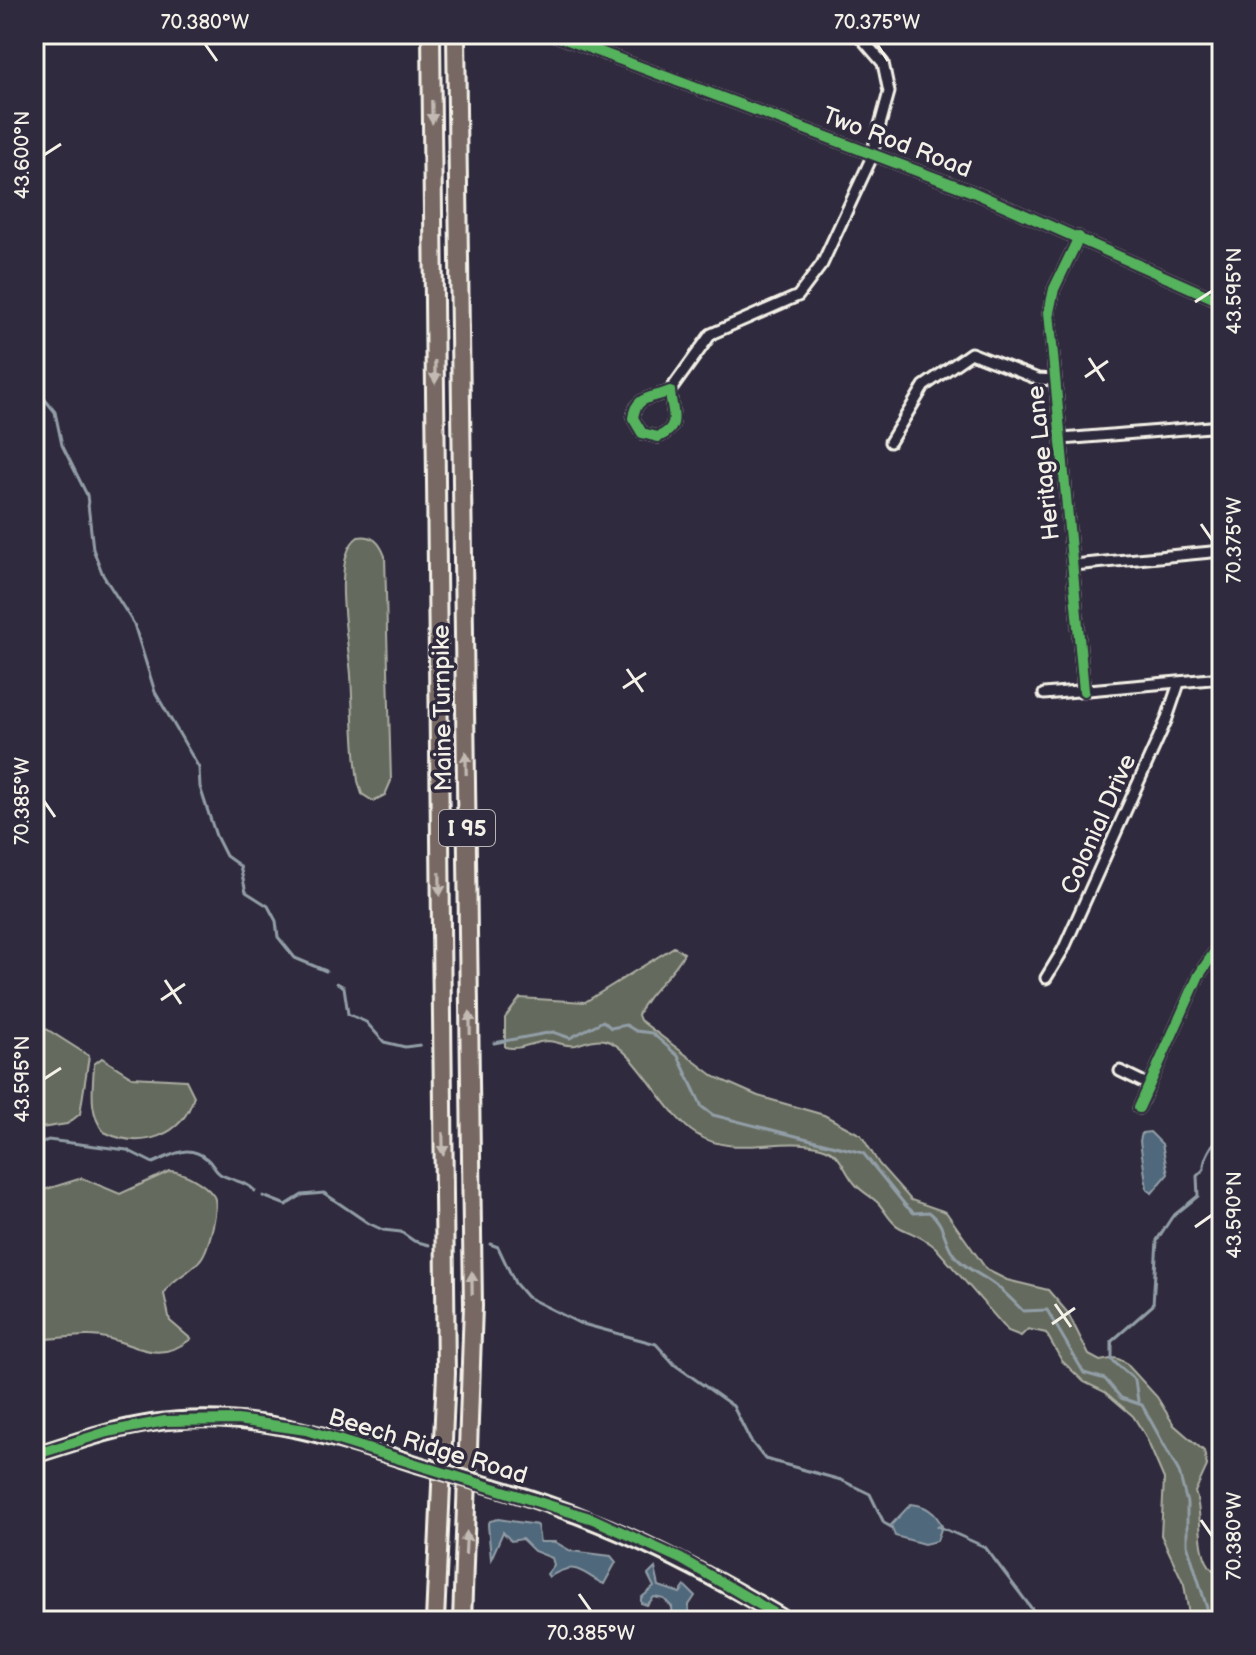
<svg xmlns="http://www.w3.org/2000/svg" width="1256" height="1655" font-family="'Balsamiq Sans',sans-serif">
<rect width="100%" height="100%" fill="#2f2a3d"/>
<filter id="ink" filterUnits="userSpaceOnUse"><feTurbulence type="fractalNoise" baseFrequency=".0125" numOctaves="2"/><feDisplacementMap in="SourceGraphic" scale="16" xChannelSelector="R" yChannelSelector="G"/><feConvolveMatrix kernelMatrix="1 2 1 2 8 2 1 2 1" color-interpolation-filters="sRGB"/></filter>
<g filter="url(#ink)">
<g fill="#656b5e" stroke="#acaea3" stroke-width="2">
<path d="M358,537C373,534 380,543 385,556L391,781L385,795L373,801L362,794L358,781C353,746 353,710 351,675C349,645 330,556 358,537Z"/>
<path d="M674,947L684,953C672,977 648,990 638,1015L640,1020L715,1077L758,1096L824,1115L861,1135L879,1164L911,1200L946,1212L987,1270L1007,1280L1048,1290L1068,1313L1089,1355L1100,1361L1116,1358L1125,1362L1157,1397L1174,1425L1204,1451L1207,1466L1195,1492C1204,1515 1195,1553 1213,1570L1222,1566V1621H1190L1184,1584L1161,1535L1164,1479L1145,1435L1133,1416L1105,1392L1084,1382L1062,1361L1046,1333L1028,1329L1021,1336L1008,1331L936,1248C924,1237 912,1234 899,1227C890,1222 886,1212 879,1204C873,1197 863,1193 856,1185C842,1170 843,1153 821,1147C779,1135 735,1159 696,1134C665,1115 635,1047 605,1040C597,1038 585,1042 576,1045C567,1047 556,1041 547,1041C532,1042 520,1051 505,1047V1018L520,998L585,1002Z"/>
<path d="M34,1021L89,1056L80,1114L67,1124L34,1129Z"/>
<path d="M102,1058L132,1077L186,1080L194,1096C183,1137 141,1150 104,1132C88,1113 93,1087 94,1064Z"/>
<path d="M170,1171C184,1172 204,1183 213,1195C221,1205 208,1251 200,1260C189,1274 172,1278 164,1294L170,1321L191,1339C152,1369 131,1337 90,1336C72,1335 53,1340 34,1339V1193L82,1178L120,1194Z"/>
</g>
<g fill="#50677b" stroke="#929ea7" stroke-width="2">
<path d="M1150,1132L1162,1144L1168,1174L1152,1193L1147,1189L1140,1141L1142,1133Z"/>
<path d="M911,1504C926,1505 936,1513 942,1526L937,1541L924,1544L895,1536L891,1525Z"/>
<path d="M498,1519L537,1525L540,1542H555L571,1551L611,1556L616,1562L604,1584C581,1574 579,1559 549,1577L547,1574L554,1565L552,1558L534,1551L522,1539L511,1541L503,1532L491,1559L488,1525L490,1521Z"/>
<path d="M655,1568L659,1586L680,1593L685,1586L695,1596L689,1605V1621H673L672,1607L664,1599L654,1597L647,1605L641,1603V1598L654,1587L648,1575Z"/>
</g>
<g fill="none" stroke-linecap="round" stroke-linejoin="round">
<g stroke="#929ea7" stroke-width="3">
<path d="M34,386L55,412L62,445L87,495L93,549L103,575L134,624L155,692L199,768L200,787L216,836L226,856L240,866L246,892L268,906L276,921L278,937L295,958L326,971"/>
<path d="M337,983L344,987L348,1014L366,1022L384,1042L405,1047L420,1045"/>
<path d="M494,1043L553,1032L570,1038L603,1021L611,1028L626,1025L636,1031L652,1033L678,1056L702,1107L713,1115L863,1153L906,1206L914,1213L929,1212C945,1223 943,1240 954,1255C965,1269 981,1274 995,1285C1005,1292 1014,1302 1023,1311L1047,1310L1084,1373L1105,1379L1121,1398L1142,1405L1179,1472L1187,1503V1544L1211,1621"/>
<path d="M34,1147L48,1140L127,1150L153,1163C173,1155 187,1143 207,1159C213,1164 214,1170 220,1174C232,1181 246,1181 255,1191"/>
<path d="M263,1196L286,1205L302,1195L324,1193L368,1223L383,1230L401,1232L414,1241L429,1245"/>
<path d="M490,1244L498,1247L515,1283L527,1297L579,1323L656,1344L675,1365L733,1406L750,1440L765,1459L841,1480L870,1494L884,1523L891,1527"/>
<path d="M1138,1401L1135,1380L1112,1360V1341L1153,1305L1157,1240L1172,1217L1198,1196L1197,1176L1204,1169C1203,1160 1213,1140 1222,1137"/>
<path d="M938,1526L985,1547L1041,1621"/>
</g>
<g stroke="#f4f1e8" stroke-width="15">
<g id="street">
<path d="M552,34L973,192L1222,302"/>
<path d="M1079,237L1054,289L1049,312L1084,691"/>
<path d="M670,391L711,334L798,296L822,264L870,161L889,92L883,63L858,34"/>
<path d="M670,391C671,410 683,427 658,437L642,433L633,418C636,394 653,399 670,391Z"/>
<path d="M1062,439L1222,426"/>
<path d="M890,442L924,386L971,353L1038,379L1055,380"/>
<path d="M1073,565L1222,551"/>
<path d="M1044,694L1222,678"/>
<path d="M1046,978L1063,950L1166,721L1179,683"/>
<path d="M1120,1071L1149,1085"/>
<path d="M1139,1108L1199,975L1222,941"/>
</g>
</g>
<g stroke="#f4f1e8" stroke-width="20">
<g id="secondary">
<path d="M34,1455C73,1443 111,1429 152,1423C244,1409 330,1435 416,1464"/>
<path d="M494,1487C603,1519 691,1563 788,1621"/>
</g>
</g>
<g stroke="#f4f1e8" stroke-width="22">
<g id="highway">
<path d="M431,34L446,1373L435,1621"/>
<path d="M456,34L473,1306L462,1621"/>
</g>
</g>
<use href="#street" stroke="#2f2a3d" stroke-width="9"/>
<use href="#secondary" stroke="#2f2a3d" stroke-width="14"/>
<use href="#highway" stroke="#776864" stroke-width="16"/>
<g stroke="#f4f1e8" stroke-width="20" stroke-linecap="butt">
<path id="secondary-bridge" d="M416,1464L494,1487"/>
</g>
<use href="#secondary-bridge" stroke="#2f2a3d" stroke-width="14"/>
<g stroke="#2f2a3d" stroke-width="15">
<g id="cycleway">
<path d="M552,34L973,192L1222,302"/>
<path d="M1079,237L1054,289L1049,312L1084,691"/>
<path d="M670,391C671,410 683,427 658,437L642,433L633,418C636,394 653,399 670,391Z"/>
<path d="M1139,1108L1199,975L1222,941"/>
<path d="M34,1455L107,1432L165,1421L237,1420L306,1430L593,1519L681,1559L788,1621"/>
</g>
</g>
<use href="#cycleway" stroke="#56b35d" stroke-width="10"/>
</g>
<defs><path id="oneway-solid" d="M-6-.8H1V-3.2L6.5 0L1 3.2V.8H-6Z" transform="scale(2)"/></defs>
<g fill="#c2bab3">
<use href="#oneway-solid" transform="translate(432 112) rotate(89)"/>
<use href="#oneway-solid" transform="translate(435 372) rotate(89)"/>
<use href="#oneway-solid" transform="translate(466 763) rotate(-91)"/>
<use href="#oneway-solid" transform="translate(440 884) rotate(89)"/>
<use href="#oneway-solid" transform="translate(470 1023) rotate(-91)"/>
<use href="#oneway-solid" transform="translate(443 1144) rotate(89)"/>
<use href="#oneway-solid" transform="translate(472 1283) rotate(-91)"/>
<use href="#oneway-solid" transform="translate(466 1543) rotate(-87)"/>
</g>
</g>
<path fill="none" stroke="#f4f1e8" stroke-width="3" d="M205,44L217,61M877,44L888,61M44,155L61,144M1195,302L1212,291M1089,358L1104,381M1085,377L1108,361M1201,524L1212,540M627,669L643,692M623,688L646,673M44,801L55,817M165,980L181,1004M161,1000L185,984M44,1079L61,1068M1195,1227L1212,1215M1055,1304L1071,1327M1052,1324L1075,1308M1201,1520L1212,1536M579,1594L591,1611"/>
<g text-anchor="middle" stroke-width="7" stroke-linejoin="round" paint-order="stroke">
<rect fill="#2f2a3d" stroke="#b9b5b5" stroke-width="2" x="439" y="810" width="56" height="36" rx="6"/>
<g font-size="22" font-weight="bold" fill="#f4f1e8">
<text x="467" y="836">I 95</text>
</g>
<g font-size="24" fill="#f4f1e8" stroke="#2f2a3d">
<text transform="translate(897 142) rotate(21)" y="8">Two Rod Road</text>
<text transform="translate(1043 463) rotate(-96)" y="8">Heritage Lane</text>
<text transform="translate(442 708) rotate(-91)" y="8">Maine Turnpike</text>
<text transform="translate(1098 824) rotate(-66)" y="8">Colonial Drive</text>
<text transform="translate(428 1446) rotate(17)" y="8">Beech Ridge Road</text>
</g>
</g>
<rect width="1256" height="1655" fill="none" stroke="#2f2a3d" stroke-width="88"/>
<rect x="44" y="44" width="1168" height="1567" fill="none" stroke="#f4f1e8" stroke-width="3"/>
<g font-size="20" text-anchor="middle" fill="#f4f1e8">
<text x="205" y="29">70.380°W</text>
<text x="877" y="29">70.375°W</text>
<text transform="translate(22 155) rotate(-90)" y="7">43.600°N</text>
<text transform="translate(1234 291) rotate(-90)" y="7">43.595°N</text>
<text transform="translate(1234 540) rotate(-90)" y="7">70.375°W</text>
<text transform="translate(22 801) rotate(-90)" y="7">70.385°W</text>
<text transform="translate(22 1079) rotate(-90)" y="7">43.595°N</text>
<text transform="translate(1234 1215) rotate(-90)" y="7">43.590°N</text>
<text transform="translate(1234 1536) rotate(-90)" y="7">70.380°W</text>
<text x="591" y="1640">70.385°W</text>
</g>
</svg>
